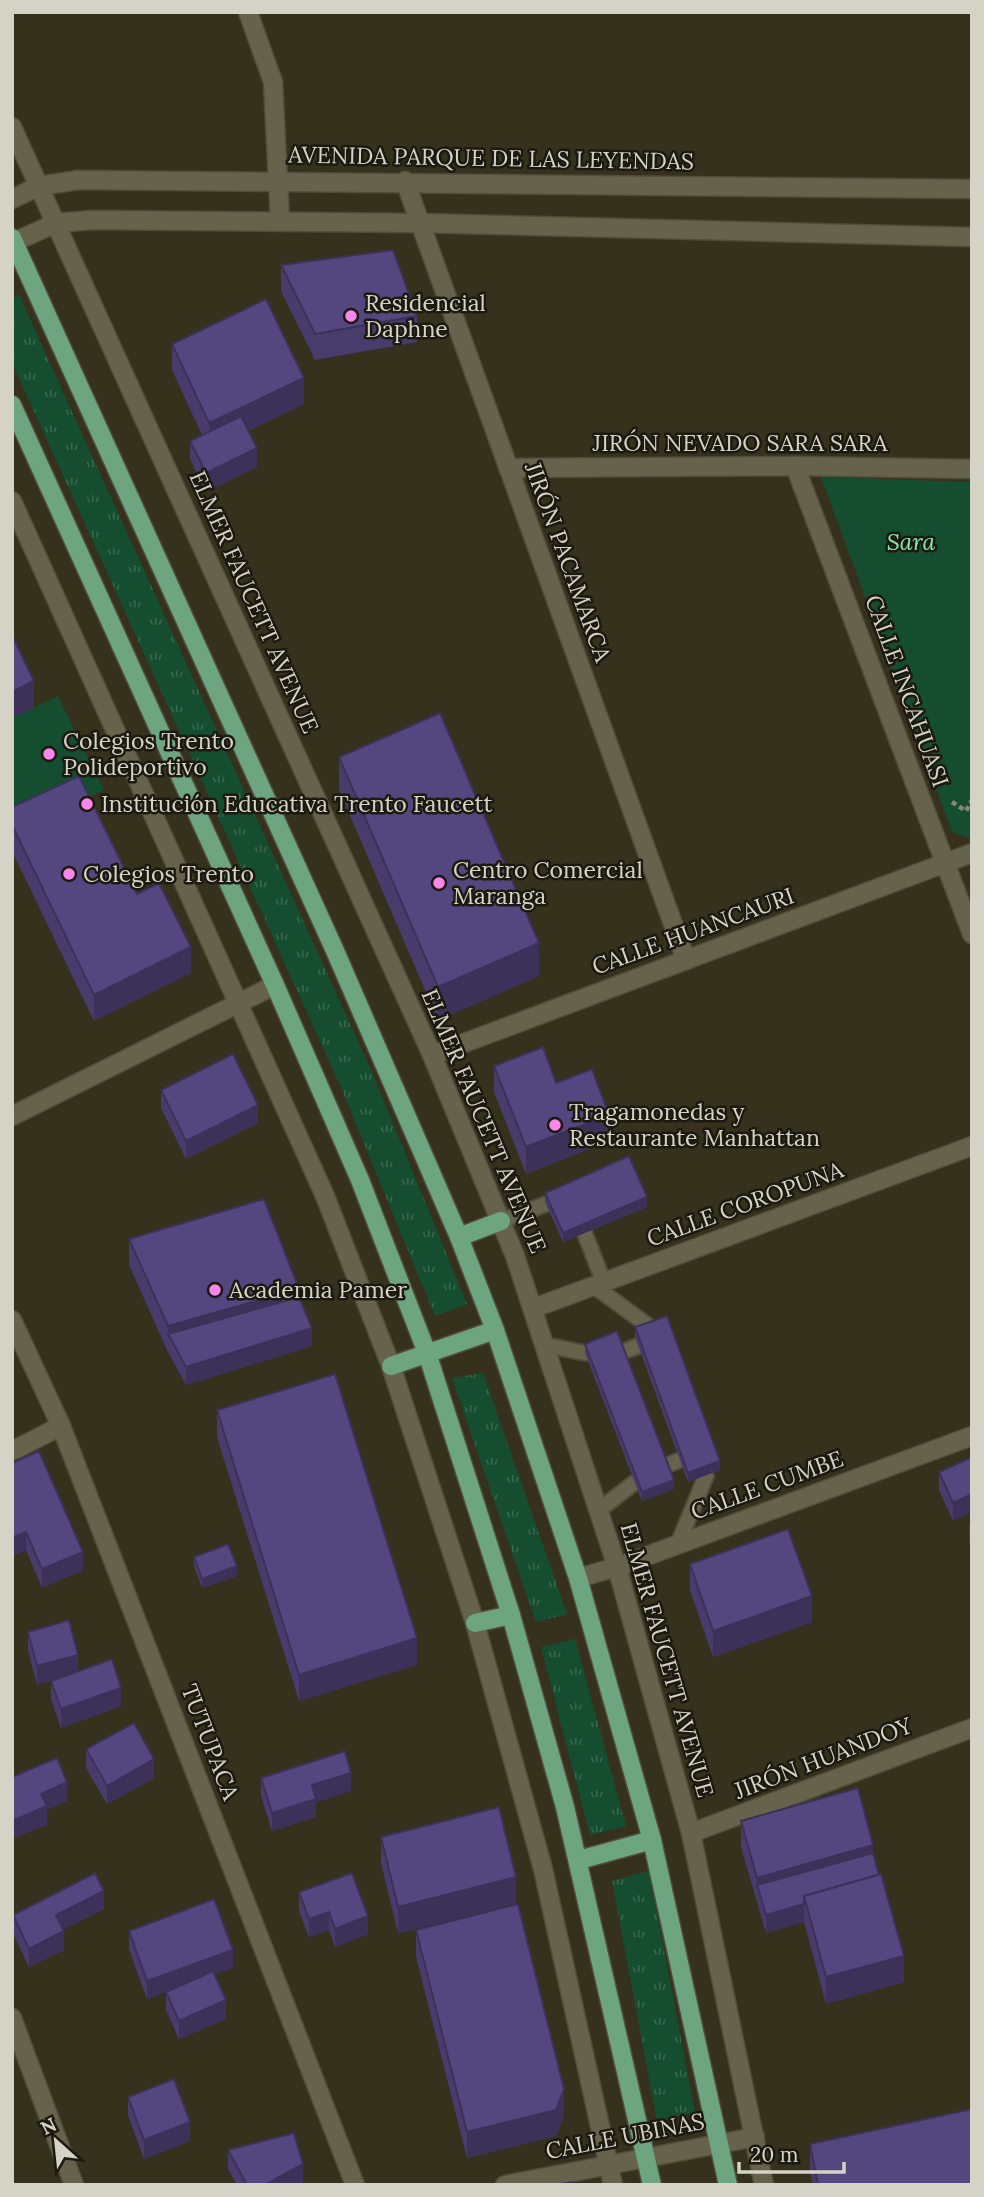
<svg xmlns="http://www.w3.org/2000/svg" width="984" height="2197" font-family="Lora,serif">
<defs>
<pattern id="grass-tufts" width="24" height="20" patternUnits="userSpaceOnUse" patternTransform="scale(1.75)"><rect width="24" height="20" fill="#154d31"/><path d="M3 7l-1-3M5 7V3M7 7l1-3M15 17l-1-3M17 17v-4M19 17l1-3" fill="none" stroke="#36664d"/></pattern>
</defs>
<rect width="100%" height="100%" fill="#36311d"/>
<g fill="url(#grass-tufts)">
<path d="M19,295L371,1070L467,1304L435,1316L340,1085L12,363V298Z"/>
<path d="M483,1373L567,1614L536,1622L452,1378Z"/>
<path d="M575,1639L626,1826L590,1835L541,1647Z"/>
<path d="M649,1871L695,2112L657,2121L612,1881Z"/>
</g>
<g fill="#154d31">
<path d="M821,477L972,482V839L952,832Z"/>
<path d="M58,696L104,790L12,834V718Z"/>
</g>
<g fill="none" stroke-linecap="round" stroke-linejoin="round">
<g stroke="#514d3b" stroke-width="18">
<g id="lane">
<path d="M501,1221L546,1204"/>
<path d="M585,1234L604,1283"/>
<path d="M594,1286L654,1330"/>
<path d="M546,1345L585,1353"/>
<path d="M622,1352L638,1346"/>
<path d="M665,1466L680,1460"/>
<path d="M599,1510L634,1483"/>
<path d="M678,1544L706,1476"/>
</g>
</g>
<g stroke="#514d3b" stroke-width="21">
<g id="street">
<path d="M248,12L273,82L280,221"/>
<path d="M405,181L686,960"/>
<path d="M795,466L972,934"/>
<path d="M508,468L795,466L972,469"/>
<path d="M432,1055L972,853"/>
<path d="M12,1116L275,985"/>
<path d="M534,1308L972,1146"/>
<path d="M12,1320L61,1426L355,2185"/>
<path d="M12,1451L61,1426"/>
<path d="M578,1578L617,1567L972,1436"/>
<path d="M691,1833L972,1728"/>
<path d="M12,2018L74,2185"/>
<path d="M505,2185L755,2137"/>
</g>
</g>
<g stroke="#514d3b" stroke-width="21">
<g id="secondary">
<path d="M12,127L432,1055L515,1256L617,1567L691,1833L764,2185"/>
<path d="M12,199L39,186L78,180L972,189"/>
<path d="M14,242L56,223L92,220L419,223L972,237"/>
<path d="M12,501L325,1196L391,1366L475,1623L543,1869L613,2185"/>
</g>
</g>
<g stroke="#514d3b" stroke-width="21">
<g id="primary">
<path d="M12,238L336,953L459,1237L495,1330L578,1578L652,1840L728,2185"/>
<path d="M12,405L275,985L360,1180L427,1353L511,1615L565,1807L652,2185"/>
<path d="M459,1237L501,1221"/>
<path d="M391,1366L495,1330"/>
<path d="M475,1623L511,1615"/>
<path d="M579,1860L652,1840"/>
</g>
</g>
<path stroke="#898575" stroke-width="4.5" stroke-dasharray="5 3.5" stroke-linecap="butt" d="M952,802L966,811L972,800"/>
<use href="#lane" stroke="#67624c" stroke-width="14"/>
<use href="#street" stroke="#67624c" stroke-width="18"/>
<use href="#secondary" stroke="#67624c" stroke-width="18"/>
<use href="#primary" stroke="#6ca580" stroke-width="18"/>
</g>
<g fill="#483c6d">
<path d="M281,265L417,316V342L315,360L281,291Z"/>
<path d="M172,344L304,404L248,431L257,467L206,492L190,459V441L202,435L172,370Z"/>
<path d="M339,757L539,976L438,1020L339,790Z"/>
<path d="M12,807L191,973L94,1021L12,851Z"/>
<path d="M494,1066L556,1083L609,1141L526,1174L494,1092Z"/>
<path d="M161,1090L258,1123L186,1159L161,1108Z"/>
<path d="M545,1193L647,1207L563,1242L545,1202Z"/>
<path d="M129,1239L299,1297L312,1346L186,1385L168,1352L129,1265Z"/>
<path d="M635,1327L720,1470L688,1482L635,1337Z"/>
<path d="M585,1344L674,1489L642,1501L585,1353Z"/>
<path d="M217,1410L417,1665L299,1701L217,1437Z"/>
<path d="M972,1457L953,1521L939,1490V1472Z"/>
<path d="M12,1463L83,1570L42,1588L26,1550L14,1555L12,1552Z"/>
<path d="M972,1523V1549L969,1543V1525Z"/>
<path d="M194,1557L237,1576L202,1588L194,1566Z"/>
<path d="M690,1564L812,1622L713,1657L690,1590Z"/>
<path d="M28,1632L78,1671L121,1706L61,1728L51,1699V1681L37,1685L28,1650Z"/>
<path d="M86,1749L154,1778L107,1804L86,1768Z"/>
<path d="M261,1778L351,1791L316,1802V1817L272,1831L261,1796Z"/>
<path d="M741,1821L873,1853L904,1982L826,2004L804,1922L766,1933L741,1847Z"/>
<path d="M381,1837L516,1903L398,1933L381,1863Z"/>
<path d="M299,1892L368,1934L335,1947L329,1930L309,1937L299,1911Z"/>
<path d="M104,1909L63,1929L64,1950L29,1967L13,1933V1915Z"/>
<path d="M416,1930L564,2115L556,2136L467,2158L416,1957Z"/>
<path d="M129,1931L233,1968L215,1974L226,2019L179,2039L166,2010V1992L147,1999L129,1949Z"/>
<path d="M128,2097L190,2141L144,2159L128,2115Z"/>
<path d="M810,2144L972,2185H813L810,2171Z"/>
<path d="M228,2150L303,2182L298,2185H237L228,2169Z"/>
</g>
<g fill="#3b3159">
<path d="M304,378V404L209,449V423Z"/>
<path d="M257,448V467L206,492V473Z"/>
<path d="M34,681V708L12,718V692Z"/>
<path d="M539,943V976L438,1020V987Z"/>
<path d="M191,947V973L94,1021V995Z"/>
<path d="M258,1105V1123L186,1159V1141Z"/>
<path d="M609,1115V1141L526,1174V1147Z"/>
<path d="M647,1197V1207L563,1242V1233Z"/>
<path d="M299,1289V1315L168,1334V1326Z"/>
<path d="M312,1328V1346L186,1385V1367Z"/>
<path d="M720,1461V1470L688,1482V1473Z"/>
<path d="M674,1480V1489L642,1501V1492Z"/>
<path d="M972,1494V1512L953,1521V1503Z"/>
<path d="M26,1532V1550L14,1555V1537Z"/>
<path d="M83,1552V1570L42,1588V1569Z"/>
<path d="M237,1566V1576L202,1588V1579Z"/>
<path d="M812,1596V1622L713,1657V1631Z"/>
<path d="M417,1638V1665L299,1701V1675Z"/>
<path d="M78,1655V1673L37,1685V1666Z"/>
<path d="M121,1688V1706L61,1728V1709Z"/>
<path d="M154,1759V1778L107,1804V1786Z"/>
<path d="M351,1773V1791L316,1802V1817L272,1831V1813L312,1785Z"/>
<path d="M67,1782V1801L47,1810V1825L12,1839V1821L41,1794Z"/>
<path d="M873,1845V1871L757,1885V1878Z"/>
<path d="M516,1877V1903L398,1933V1907Z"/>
<path d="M104,1891V1909L56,1933V1915Z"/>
<path d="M804,1904V1922L766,1933V1915Z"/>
<path d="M329,1912V1930L309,1937V1919Z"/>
<path d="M368,1916V1934L335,1947V1929Z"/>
<path d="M64,1931V1950L29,1967V1949Z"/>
<path d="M233,1950V1968L147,1999V1981Z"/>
<path d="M904,1956V1982L826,2004V1977Z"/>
<path d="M226,2000V2019L179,2039V2021Z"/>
<path d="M564,2089V2115L556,2136L467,2158V2132Z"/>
<path d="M190,2122V2141L144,2159V2140Z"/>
<path d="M303,2164V2182L298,2185H265Z"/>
</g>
<g fill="#54467f" stroke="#3b3159" stroke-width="2">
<path d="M393,250L417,316L315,334L281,265Z"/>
<path d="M266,299L304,378L209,423L172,344Z"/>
<path d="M241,416L257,448L206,473L190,441Z"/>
<path d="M12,635L34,681L12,692Z"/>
<path d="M440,713L539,943L438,987L339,757Z"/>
<path d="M79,776L137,894L159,883L191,947L94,995L12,825V807Z"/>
<path d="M543,1047L556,1083L592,1069L609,1115L526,1147L494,1066Z"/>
<path d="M233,1054L258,1105L186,1141L161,1090Z"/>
<path d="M629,1156L647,1197L563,1233L545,1193Z"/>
<path d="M264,1199L299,1289L168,1326L129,1239Z"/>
<path d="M299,1297L312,1328L186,1367L168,1334Z"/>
<path d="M667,1316L720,1461L688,1473L635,1327Z"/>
<path d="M617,1331L674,1480L642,1492L585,1344Z"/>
<path d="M335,1374L417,1638L299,1675L217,1410Z"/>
<path d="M39,1451L83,1552L42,1569L26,1532L14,1537L12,1534V1496L13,1495L12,1493V1463Z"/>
<path d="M972,1457V1494L953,1503L939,1472Z"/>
<path d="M788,1529L812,1596L713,1631L690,1564Z"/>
<path d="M228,1544L237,1566L202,1579L194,1557Z"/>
<path d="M69,1620L78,1655L37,1666L28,1632Z"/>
<path d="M112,1659L121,1688L61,1709L51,1681Z"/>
<path d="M134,1723L154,1759L107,1786L86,1749Z"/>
<path d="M345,1751L351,1773L312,1785L316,1799L272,1813L261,1778Z"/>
<path d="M57,1758L67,1782L41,1794L47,1806L12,1821V1777Z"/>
<path d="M858,1788L873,1845L757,1878L741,1821Z"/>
<path d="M499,1807L516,1877L398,1907L381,1837Z"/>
<path d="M873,1853L879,1875L804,1896V1904L766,1915L757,1885Z"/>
<path d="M95,1873L104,1891L56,1915L64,1931L29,1949L13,1915Z"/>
<path d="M352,1873L368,1916L335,1929L329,1912L309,1919L299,1892Z"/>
<path d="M881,1874L904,1956L826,1977L804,1896Z"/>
<path d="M214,1899L233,1950L147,1981L129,1931Z"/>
<path d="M518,1904L564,2089L556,2110L467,2132L416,1930Z"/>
<path d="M213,1971L226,2000L179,2021L166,1992Z"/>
<path d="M174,2079L190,2122L144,2140L128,2097Z"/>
<path d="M972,2109V2185H818L810,2144Z"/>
<path d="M294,2133L303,2164L265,2185H247L228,2150Z"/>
<path d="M573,2182L576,2185H554Z"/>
</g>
<g fill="#f987e9" stroke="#1b1910" stroke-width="2.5">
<circle cx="351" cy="316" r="7"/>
<circle cx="49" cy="754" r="7"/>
<circle cx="87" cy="804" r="7"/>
<circle cx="69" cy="874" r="7"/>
<circle cx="439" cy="883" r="7"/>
<circle cx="555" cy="1125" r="7"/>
<circle cx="215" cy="1290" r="7"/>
</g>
<g text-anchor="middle" stroke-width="5" stroke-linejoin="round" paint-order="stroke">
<g font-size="23" fill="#d5d2c6" stroke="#1b1910">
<text transform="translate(491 158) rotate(1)" y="8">AVENIDA PARQUE DE LAS LEYENDAS</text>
<text x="740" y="451">JIRÓN NEVADO SARA SARA</text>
<text transform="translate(568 562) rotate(70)" y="8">JIRÓN PACAMARCA</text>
<text transform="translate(254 602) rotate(66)" y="8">ELMER FAUCETT AVENUE</text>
<text transform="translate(907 691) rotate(70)" y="8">CALLE INCAHUASI</text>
<text transform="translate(693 931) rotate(-20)" y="8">CALLE HUANCAURI</text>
<text transform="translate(484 1121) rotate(67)" y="8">ELMER FAUCETT AVENUE</text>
<text transform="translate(745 1204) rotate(-20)" y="8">CALLE COROPUNA</text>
<text transform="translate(767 1485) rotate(-20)" y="8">CALLE CUMBE</text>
<text transform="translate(667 1660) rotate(74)" y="8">ELMER FAUCETT AVENUE</text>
<text transform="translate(210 1742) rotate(69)" y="8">TUTUPACA</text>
<text transform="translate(823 1758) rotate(-21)" y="8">JIRÓN HUANDOY</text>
<text transform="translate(625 2136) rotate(-11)" y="8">CALLE UBINAS</text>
</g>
<g font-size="23" fill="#d5d2c6" stroke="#1b1910" text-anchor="start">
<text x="365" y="311">Residencial<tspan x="365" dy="26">Daphne</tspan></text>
<text x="63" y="749">Colegios Trento<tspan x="63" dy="26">Polideportivo</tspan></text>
<text x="101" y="812">Institución Educativa Trento Faucett</text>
<text x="453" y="878">Centro Comercial<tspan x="453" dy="26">Maranga</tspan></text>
<text x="83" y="882">Colegios Trento</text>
<text x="569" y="1120">Tragamonedas y<tspan x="569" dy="26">Restaurante Manhattan</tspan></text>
<text x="229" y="1298">Academia Pamer</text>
</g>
<g font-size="23" font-style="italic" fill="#85e7af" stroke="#1b1910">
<text x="911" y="550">Sara</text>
</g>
</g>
<rect width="984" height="2197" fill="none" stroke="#d5d2c6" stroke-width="28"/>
<g transform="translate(56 2141) rotate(333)" stroke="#1b1910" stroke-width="5" paint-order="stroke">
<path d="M0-5L12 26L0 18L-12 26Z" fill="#d5d2c6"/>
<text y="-10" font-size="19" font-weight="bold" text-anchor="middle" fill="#d5d2c6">N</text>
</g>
<path d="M739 2162v10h105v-10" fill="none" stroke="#d5d2c6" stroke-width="3.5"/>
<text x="750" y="2162" font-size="21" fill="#d5d2c6" stroke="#1b1910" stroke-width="5" paint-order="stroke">20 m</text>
</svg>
